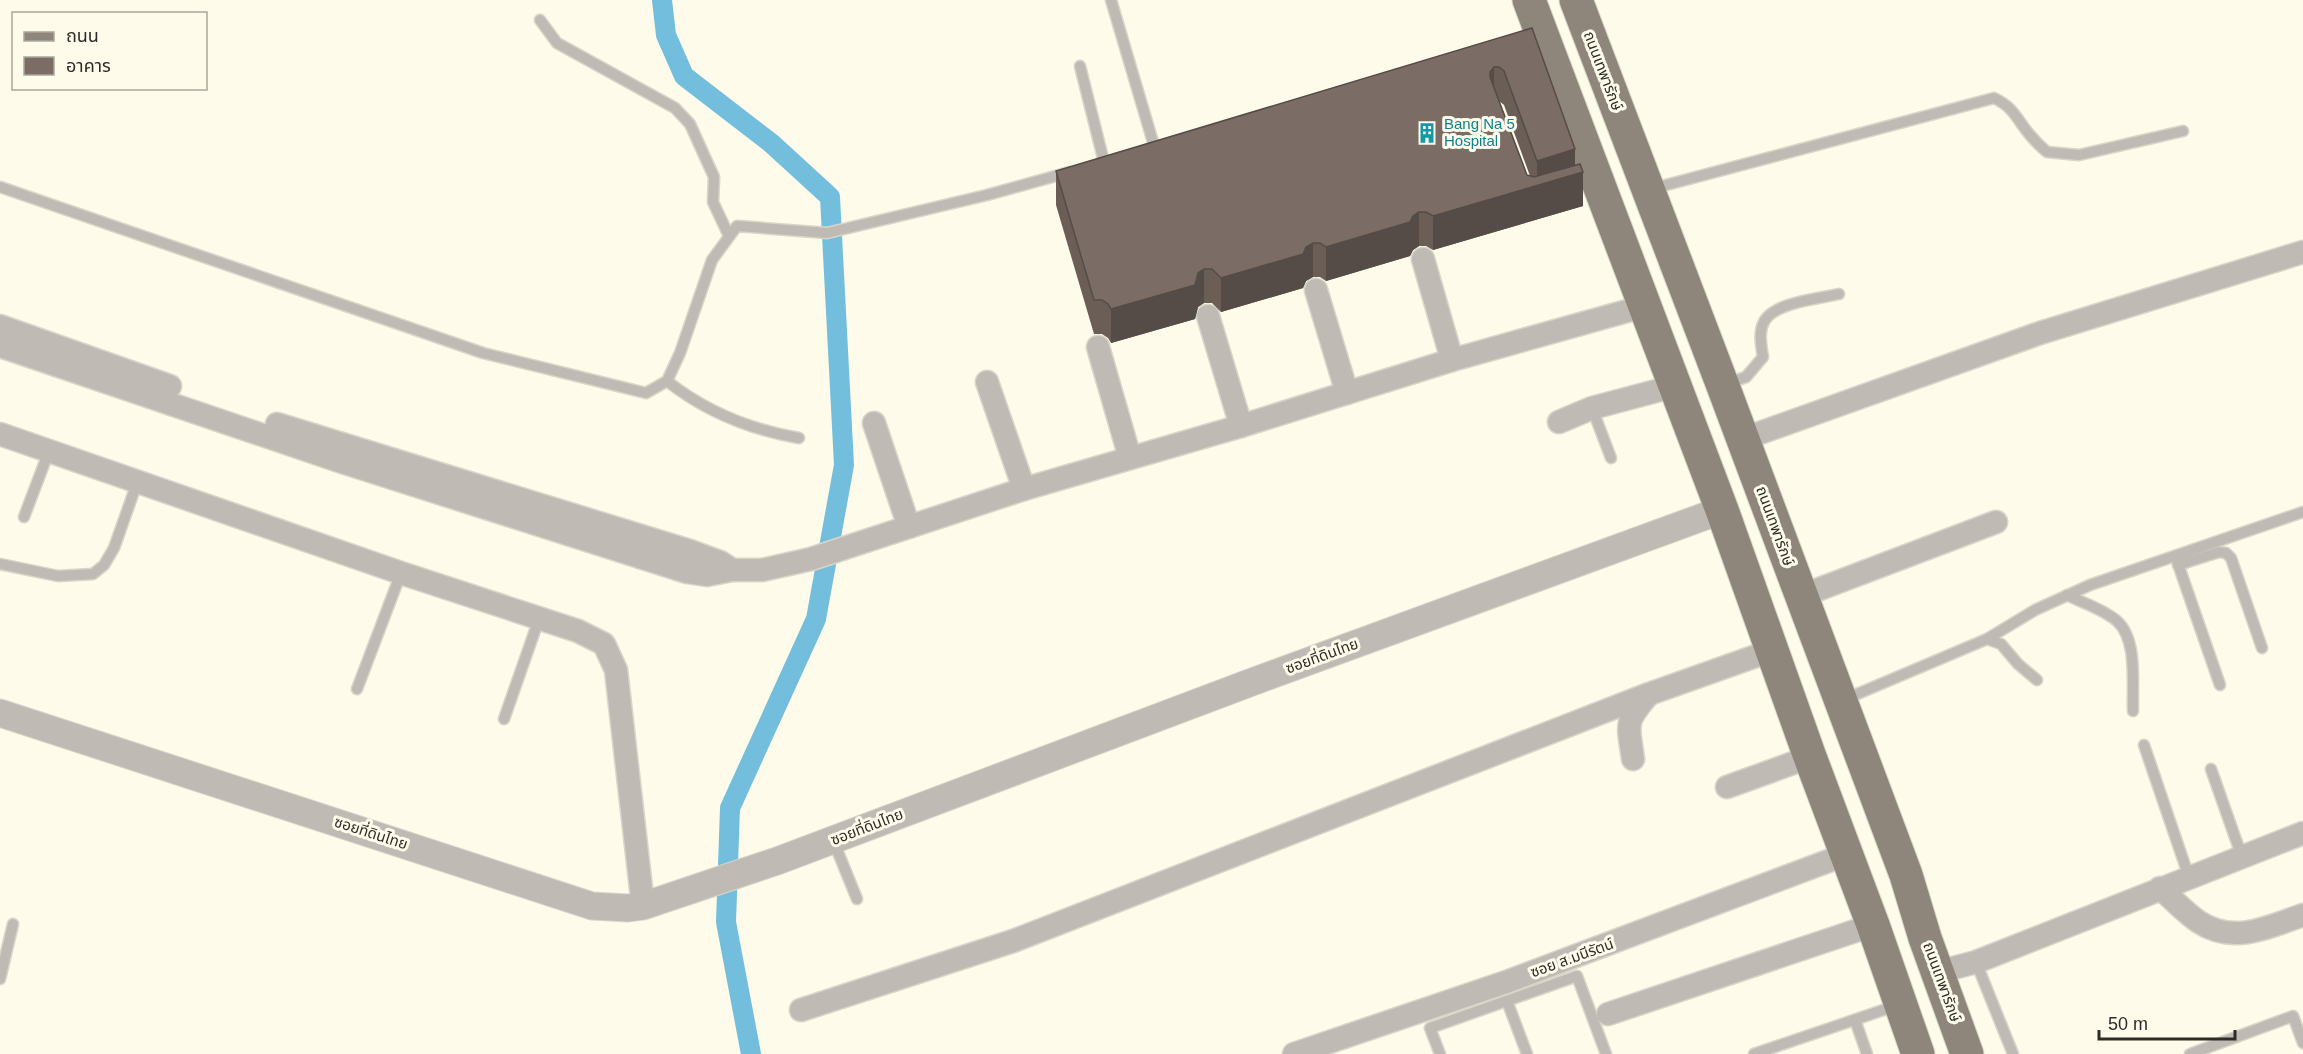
<svg xmlns="http://www.w3.org/2000/svg" width="2303" height="1054" font-family="Helvetica,'Noto Sans Thai',sans-serif">
<rect width="100%" height="100%" fill="#fefbeb"/>
<g fill="none" stroke-linecap="round" stroke-linejoin="round">
<path stroke="#73bedd" stroke-width="20" d="M662,0L666,35L684,76L771,143L830,197L844,465L816,619L730,808L726,922L751,1054"/>
<g stroke="#d8d6c8" stroke-width="13">
<g id="service">
<path d="M1111,0L1155,149"/>
<path d="M540,20L557,43L675,108L690,124L714,177L713,202L729,236"/>
<path d="M1080,66L1104,162"/>
<path d="M0,187L483,353L646,393L667,381L680,353L712,260L737,226L827,233L987,195L1070,172"/>
<path d="M1651,189L1994,98C2015,108 2016,119 2030,135C2035,141 2041,147 2047,152L2079,155L2183,131"/>
<path d="M667,381C705,411 752,430 799,438"/>
<path d="M1726,384L1746,377L1763,357C1761,345 1758,331 1765,320C1777,302 1818,299 1839,294"/>
<path d="M1592,408L1611,458"/>
<path d="M24,517L49,451"/>
<path d="M2177,561L2220,685"/>
<path d="M0,564L58,576L93,574L104,565L114,548L137,483"/>
<path d="M2178,565L2219,552L2226,553L2231,558L2262,648"/>
<path d="M2067,595C2083,603 2103,609 2117,621C2138,640 2132,684 2133,711"/>
<path d="M1987,639L2001,644L2018,664L2037,680"/>
<path d="M357,689L401,573"/>
<path d="M1843,700L1987,639L2035,610L2090,585L2303,512"/>
<path d="M504,719L539,619"/>
<path d="M2144,745L2189,877"/>
<path d="M2211,769L2242,857"/>
<path d="M833,840L857,899"/>
<path d="M1976,962L2013,1054"/>
<path d="M0,979L13,924"/>
<path d="M1507,1001L1527,1054"/>
<path d="M1855,1020L1867,1054"/>
<path d="M1440,1054L1430,1028L1577,976L1606,1054"/>
<path d="M1754,1054L1898,1005"/>
<path d="M2190,1054L2293,1016L2303,1043"/>
</g>
</g>
<g stroke="#d8d6c8" stroke-width="25">
<g id="minor">
<path d="M1423,259L1452,360"/>
<path d="M1316,290L1347,393"/>
<path d="M1208,316L1241,426"/>
<path d="M0,326L170,386"/>
<path d="M0,346L342,462L687,572L707,575L732,570H762L811,559L1024,489L1241,426L1452,360L1645,306"/>
<path d="M1098,347L1130,458"/>
<path d="M987,382L1024,489"/>
<path d="M1559,422L1592,408L1675,386"/>
<path d="M874,423L909,527"/>
<path d="M277,424L690,551L720,562L732,570"/>
<path d="M0,434L401,573L578,631L604,644L616,670L643,906"/>
<path d="M1743,439L2040,333L2303,252"/>
<path d="M1801,596L1996,522"/>
<path d="M1633,759C1628,723 1624,723 1648,695"/>
<path d="M1727,787L1810,757"/>
<path d="M2160,888C2173,899 2185,913 2199,922C2234,945 2268,927 2303,915"/>
<path d="M1938,972L1976,962L2303,833"/>
<path d="M801,1010L1013,941L1649,694L1773,650"/>
<path d="M1608,1014L1873,925"/>
<path d="M1294,1054L1509,981L1847,854"/>
</g>
</g>
<g stroke="#d8d6c8" stroke-width="29">
<path id="tertiary" d="M0,713L592,906L628,908L643,906L777,861L1252,682L1722,510"/>
</g>
<g stroke="#d8d6c8" stroke-width="35">
<g id="primary">
<path d="M1529,0L1722,510L1810,757L1873,925L1918,1054"/>
<path d="M1576,0L1723,386L1906,875L1925,938L1967,1054"/>
</g>
</g>
<use href="#service" stroke="#c0bab5" stroke-width="10"/>
<use href="#minor" stroke="#c0bab5" stroke-width="22"/>
<use href="#tertiary" stroke="#c0bab5" stroke-width="27"/>
<use href="#primary" stroke="#8e857b" stroke-width="33"/>
</g>
<path fill="#6a5e57" fill-rule="evenodd" d="M1532,28L1575,165L1583,206L1433,250L1426,246H1419L1413,250L1410,256L1326,281L1320,277H1313L1306,281L1303,288L1221,312L1212,303H1204L1198,307L1195,319L1111,343L1108,338L1102,334H1094L1056,205V171ZM1499,101L1504,105L1530,176L1527,175Z"/>
<g fill="#564c47">
<path d="M1494,67V101L1490,106V72Z"/>
<path d="M1575,149V174L1583,172V206L1433,250V216L1537,185V161Z"/>
<path d="M1419,212V246L1413,250L1410,256L1326,281V247L1413,216Z"/>
<path d="M1313,243V277L1306,281L1303,288L1221,312V278L1306,247Z"/>
<path d="M1204,269V303L1198,307L1195,319L1111,343V309L1198,273Z"/>
</g>
<path fill="#7b6d65" stroke="#564c47" stroke-width="1.5" d="M1532,28L1575,149L1537,161L1504,71L1499,67H1494L1490,72V77L1527,175L1534,177L1580,164L1583,172L1433,216L1426,212H1419L1413,216L1410,222L1326,247L1320,243H1313L1306,247L1303,254L1221,278L1212,269H1204L1198,273L1195,285L1111,309L1108,304L1102,300H1094L1056,171Z"/>
<defs>
<g id="building-bare" transform="scale(1.62)"><path d="M-4-6H4V6H1V3H-1V6H-4ZM-2.5-4.3h1.7v1.8h-1.7ZM.8-4.3h1.7v1.8H.8ZM-2.5-1h1.7V.8h-1.7ZM.8-1h1.7V.8H.8Z" fill="#0f9aa8" stroke="#fefbeb" stroke-width="2.5" paint-order="stroke"/></g>
</defs>
<g fill-rule="evenodd">
<use href="#building-bare" x="1427" y="133"/>
</g>
<g text-anchor="middle" stroke-width="6" stroke-linejoin="round" paint-order="stroke">
<g font-size="15" fill="#2d2c26" stroke="#fefbeb">
<text transform="translate(1603 71) rotate(69)" y="5">ถนนเทพารักษ์</text>
<text transform="translate(1775 526) rotate(70)" y="5">ถนนเทพารักษ์</text>
<text transform="translate(1322 656) rotate(-20)" y="5">ซอยที่ดินไทย</text>
<text transform="translate(867 827) rotate(-21)" y="5">ซอยที่ดินไทย</text>
<text transform="translate(371 833) rotate(18)" y="5">ซอยที่ดินไทย</text>
<text transform="translate(1572 958) rotate(-20)" y="5">ซอย ส.มนีรัตน์</text>
<text transform="translate(1942 982) rotate(70)" y="5">ถนนเทพารักษ์</text>
</g>
<g font-size="15" fill="#0d838f" stroke="#fefbeb" text-anchor="start">
<text x="1444" y="129">Bang Na 5<tspan x="1444" dy="17">Hospital</tspan></text>
</g>
</g>
<rect x="12" y="12" width="195" height="78" fill="#fefbeb" stroke="#aaa89c" stroke-width="1.5"/>
<rect x="24" y="32" width="30" height="9" fill="#8e857b" stroke="#aaa89c" stroke-width="1.5"/>
<text x="66" y="42" font-size="18" fill="#2d2c26">ถนน</text>
<rect x="24" y="57" width="30" height="18" fill="#7b6d65" stroke="#aaa89c" stroke-width="1.5"/>
<text x="66" y="72" font-size="18" fill="#2d2c26">อาคาร</text>
<path d="M2099 1030v9h136v-9" fill="none" stroke="#2d2c26" stroke-width="3"/>
<text x="2108" y="1030" font-size="18" fill="#2d2c26" stroke="#fefbeb" stroke-width="4.5" paint-order="stroke">50 m</text>
</svg>
